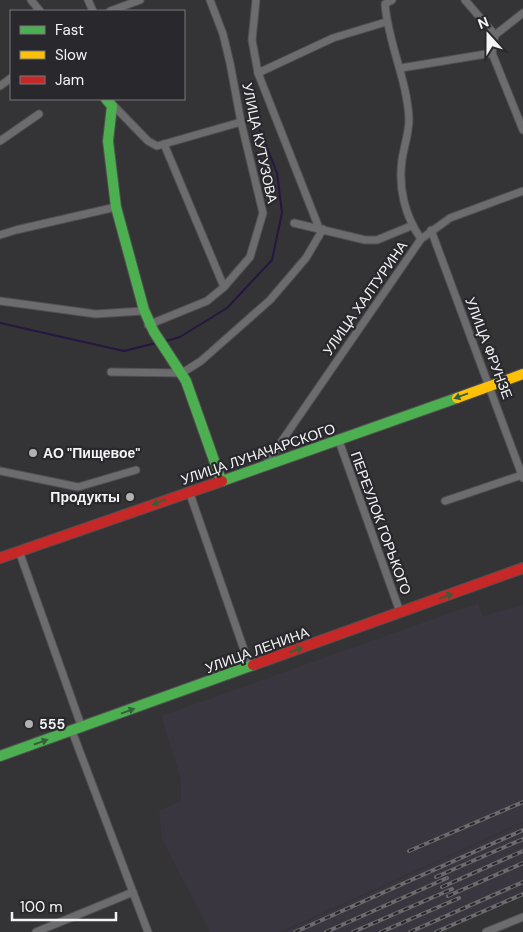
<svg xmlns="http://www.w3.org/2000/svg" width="523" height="932" font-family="'DM Sans',sans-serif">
<rect width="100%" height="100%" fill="#343336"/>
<g fill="#393640">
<path d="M478,603L483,616L523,605V822L280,932H210L162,839L159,811L181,801V780L161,716Z"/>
<path d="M523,823V894L437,932H284Z"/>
</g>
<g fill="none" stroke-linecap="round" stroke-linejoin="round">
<g stroke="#251741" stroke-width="2">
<path d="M0,323L124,351L156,343"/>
<path d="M166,341L180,337L227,308L272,260L282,213L277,173L260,130"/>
</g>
<g stroke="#504f51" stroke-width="9">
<g id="street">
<path d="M31,0L40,11"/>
<path d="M88,0L93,11"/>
<path d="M256,0L252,40L258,73L319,228"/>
<path d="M392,0L385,4C388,43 407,79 409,119C409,133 404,146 402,160C398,188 405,216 421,239"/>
<path d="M465,0L495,35"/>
<path d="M110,11L140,0"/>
<path d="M523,13L495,35L492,53L523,130"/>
<path d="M401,68L492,53"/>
<path d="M258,73L333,38L386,22"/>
<path d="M0,86L11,78"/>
<path d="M112,104L148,141L157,146L241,122"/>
<path d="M0,141L39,114"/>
<path d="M164,144L224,287"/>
<path d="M294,223L365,240H377L411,226"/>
<path d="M431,230L523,478"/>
<path d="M0,235L16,230L116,207"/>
<path d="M0,301L96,314L143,311"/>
<path d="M148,325L207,301L224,287L250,257L263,213L241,122L230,63L223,34L210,0"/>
<path d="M111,372L182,373L201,361L270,300L306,258L323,229"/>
<path d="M339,441L400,612"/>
<path d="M266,464L421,239L450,218L523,191"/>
<path d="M0,471L78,487L136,470"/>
<path d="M189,491L250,667"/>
<path d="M445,501L522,475"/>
<path d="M19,551L82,728"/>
<path d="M72,731L148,932"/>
<path d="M36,932L133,892"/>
<path d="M486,932L523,917"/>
</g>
</g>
<g stroke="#504f51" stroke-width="12">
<g id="fast">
<path d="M106,99L112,106L108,141L116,207L144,310L154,332L186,381L221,480"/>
<path d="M222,481L457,398"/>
<path d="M0,756L253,665"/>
</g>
</g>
<g stroke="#504f51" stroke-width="12">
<path id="slow" d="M457,398L523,374"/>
</g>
<g stroke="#504f51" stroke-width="12">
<g id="jam">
<path d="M0,558L222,481"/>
<path d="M253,665L523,568"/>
</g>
</g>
<use href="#street" stroke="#6c6c6e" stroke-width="7"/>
<use href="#fast" stroke="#4caf50" stroke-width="10"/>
<use href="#slow" stroke="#ffc107" stroke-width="10"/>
<use href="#jam" stroke="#c62828" stroke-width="10"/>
<g stroke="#6c6b6d" stroke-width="4">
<g id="rail">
<path d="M409,851L523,802"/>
<path d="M436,877L523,839"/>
<path d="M442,887L523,851"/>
<path d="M448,896L523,863"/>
<path d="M295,932L523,830"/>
<path d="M326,932L447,878"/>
<path d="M353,932L452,889"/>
<path d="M381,932L459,898"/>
<path d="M410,932L523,882"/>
<path d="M436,932L523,894"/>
</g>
</g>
<use href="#rail" stroke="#29282d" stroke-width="2" stroke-dasharray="5.5" stroke-linecap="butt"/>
</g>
<defs><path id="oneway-solid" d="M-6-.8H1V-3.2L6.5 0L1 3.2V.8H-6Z" transform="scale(1.25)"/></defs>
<g fill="#375e3b">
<use href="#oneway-solid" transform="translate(461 396) rotate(160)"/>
<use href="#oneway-solid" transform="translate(159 502) rotate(161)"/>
<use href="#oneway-solid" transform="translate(446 596) rotate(-20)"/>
<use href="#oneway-solid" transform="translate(296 650) rotate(-20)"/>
<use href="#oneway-solid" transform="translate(128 711) rotate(-20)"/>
<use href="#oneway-solid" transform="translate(41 742) rotate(-19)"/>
</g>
<g fill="#b1b0b3" stroke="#29282d" stroke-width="2">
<circle cx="33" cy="453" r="5"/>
<circle cx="130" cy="497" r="5"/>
<circle cx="29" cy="724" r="5"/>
</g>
<g text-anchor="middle" stroke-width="4.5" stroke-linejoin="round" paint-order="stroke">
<g font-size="14" fill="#f4f3f6" stroke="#29282d">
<text transform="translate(260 143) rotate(78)" y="5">УЛИЦА КУТУЗОВА</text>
<text transform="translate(365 298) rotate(-55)" y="5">УЛИЦА ХАЛТУРИНА</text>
<text transform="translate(489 348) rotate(69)" y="5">УЛИЦА ФРУНЗЕ</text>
<text transform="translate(258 454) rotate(-19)" y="5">УЛИЦА ЛУНАЧАРСКОГО</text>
<text transform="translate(381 523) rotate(70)" y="5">ПЕРЕУЛОК ГОРЬКОГО</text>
<text transform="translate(257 650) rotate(-20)" y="5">УЛИЦА ЛЕНИНА</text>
</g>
<g font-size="14" font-weight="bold" fill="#f4f3f6" stroke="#29282d" text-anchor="start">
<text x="43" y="458">АО "Пищевое"</text>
<text x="120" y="502" text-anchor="end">Продукты</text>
<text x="39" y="729">555</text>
</g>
</g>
<rect x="10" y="10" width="175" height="90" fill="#29282d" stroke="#7a797d"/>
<rect x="20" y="26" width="25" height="8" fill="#4caf50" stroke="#7a797d"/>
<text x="55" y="35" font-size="15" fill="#f4f3f6">Fast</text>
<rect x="20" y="51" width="25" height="8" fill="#ffc107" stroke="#7a797d"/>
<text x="55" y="60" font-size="15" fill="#f4f3f6">Slow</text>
<rect x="20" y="76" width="25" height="8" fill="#c62828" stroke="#7a797d"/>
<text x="55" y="85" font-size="15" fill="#f4f3f6">Jam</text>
<g transform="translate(488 35) rotate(339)" stroke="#29282d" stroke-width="4" paint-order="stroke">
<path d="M0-4L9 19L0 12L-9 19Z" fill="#f4f3f6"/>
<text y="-8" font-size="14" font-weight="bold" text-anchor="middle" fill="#f4f3f6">N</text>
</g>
<path d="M12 912v8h104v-8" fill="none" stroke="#f4f3f6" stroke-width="2.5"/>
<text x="20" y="912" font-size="15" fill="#f4f3f6" stroke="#29282d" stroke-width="4" paint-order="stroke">100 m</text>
</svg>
